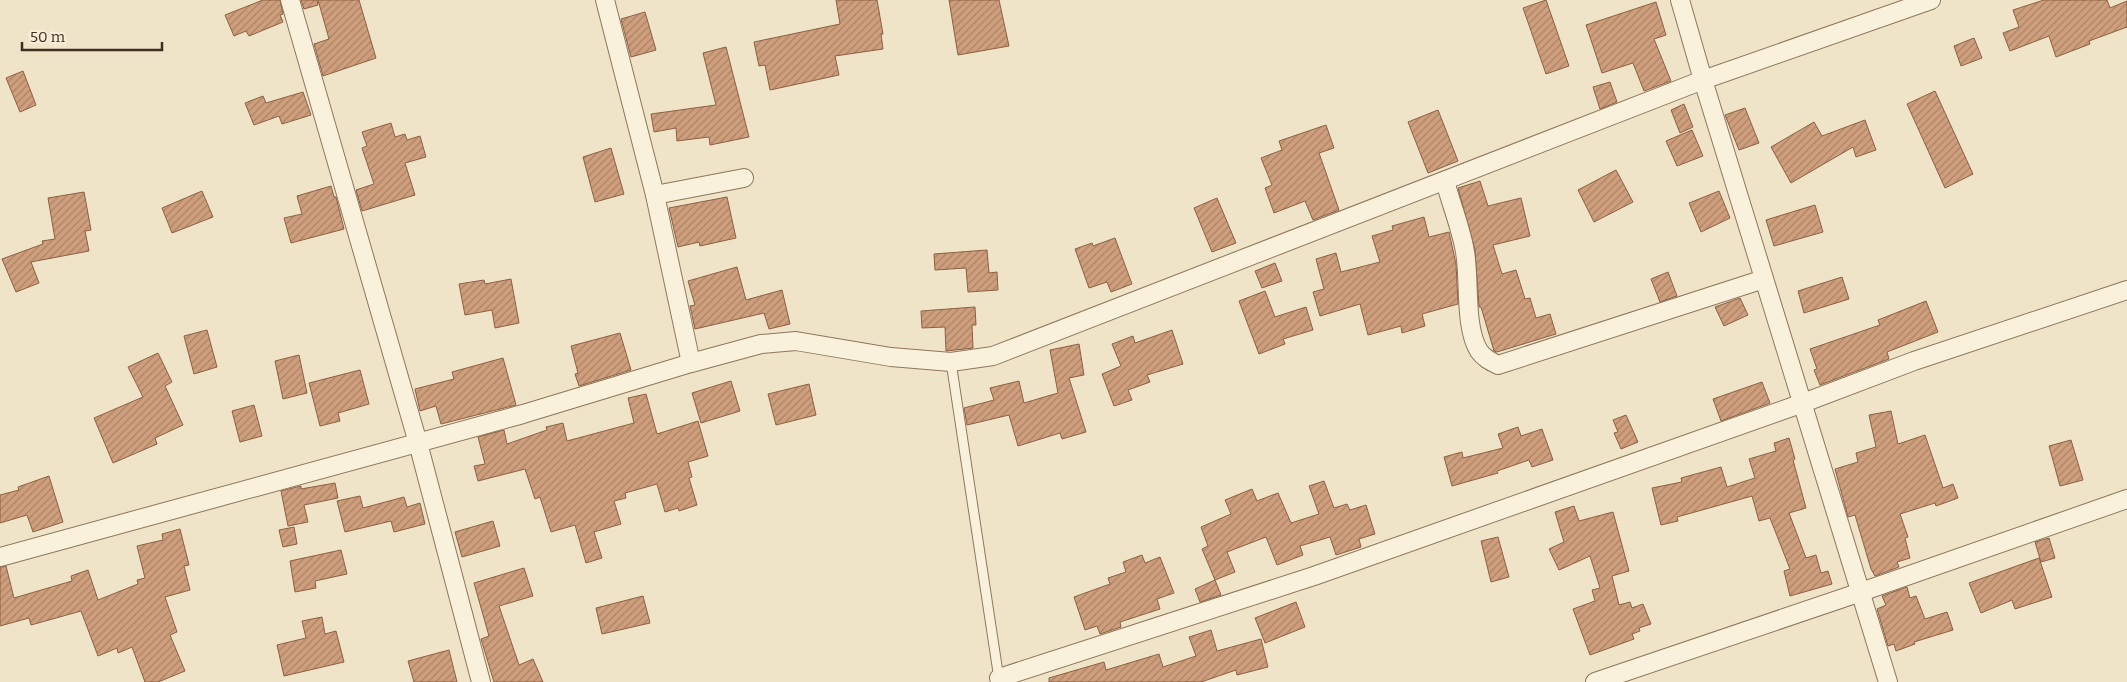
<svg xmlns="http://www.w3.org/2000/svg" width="2127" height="682" font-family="Bitter,serif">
<defs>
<pattern id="building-hatch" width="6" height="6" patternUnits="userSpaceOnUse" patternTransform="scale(1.25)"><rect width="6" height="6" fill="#cf9f7d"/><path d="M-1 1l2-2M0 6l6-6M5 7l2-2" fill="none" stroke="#a98266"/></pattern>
</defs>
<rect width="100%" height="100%" fill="#f0e4c8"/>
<g fill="url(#building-hatch)" stroke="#8d5f41">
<path d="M263,0H280L283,14L280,15L283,22L249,36L246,31L234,36L225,15Z"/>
<path d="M301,0H317L318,5L304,9Z"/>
<path d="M318,0H359L376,58L323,76L314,44L329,39Z"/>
<path d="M836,0H877L883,34H881L883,49L835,56L839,75L770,90L765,65L759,66L754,42L840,24Z"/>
<path d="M949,0H999L1009,46L958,55Z"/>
<path d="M1546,0L1569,66L1546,74L1523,8Z"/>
<path d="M2044,0H2107L2110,8L2127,1V27L2089,41L2090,44L2056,57L2049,36L2010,51L2003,33L2019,27L2013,10Z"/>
<path d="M1656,2L1666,35L1654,39L1671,81L1644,91L1633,63L1602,73L1586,25Z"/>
<path d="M645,12L656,50L631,57L621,19Z"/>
<path d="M1974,38L1982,58L1961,66L1954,46Z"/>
<path d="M726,47L749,137L710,145L709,137L677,141L676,128L654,132L651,114L716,105L703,53Z"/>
<path d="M23,71L36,105L20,112L6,78Z"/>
<path d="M1610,82L1617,102L1600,109L1593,87Z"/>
<path d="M1935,91L1973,174L1945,188L1907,104Z"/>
<path d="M303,92L311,115L282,124L279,116L254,125L245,103L263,96L266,103Z"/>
<path d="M1684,104L1693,127L1680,133L1671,110Z"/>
<path d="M1745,108L1759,143L1739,150L1725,115Z"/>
<path d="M1438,110L1458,161L1428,173L1408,122Z"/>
<path d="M1865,120L1876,150L1856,157L1853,147L1791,183L1771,147L1814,122L1822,136Z"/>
<path d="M391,123L395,137L405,134L407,140L420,136L426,157L405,163L415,195L362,211L356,190L374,184L362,148L367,146L362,132Z"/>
<path d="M1326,125L1334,148L1319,153L1339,210L1313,220L1305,201L1274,213L1265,188L1272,185L1261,158L1282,150L1279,141Z"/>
<path d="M1692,130L1703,156L1677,166L1666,141Z"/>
<path d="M611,148L624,194L595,202L583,157Z"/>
<path d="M1616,170L1633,202L1594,222L1578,190Z"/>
<path d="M1480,181L1488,206L1521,198L1530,236L1493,245L1502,274L1516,270L1525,299L1530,298L1536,318L1550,314L1556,334L1497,352L1494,351L1481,307H1479L1475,250L1458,188Z"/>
<path d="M331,186L334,197H336L344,229L291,243L284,218L302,214L297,196Z"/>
<path d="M202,191L213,217L172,233L162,208Z"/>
<path d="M1719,191L1730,218L1701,232L1689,203Z"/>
<path d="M84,192L91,230L85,231L89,251L31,262L39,283L16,292L2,259L43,244L42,241L55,239L48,198Z"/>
<path d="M727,197L736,238L700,246L699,242L678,247L669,208Z"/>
<path d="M1217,198L1236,243L1212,252L1194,208Z"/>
<path d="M1815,205L1823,232L1774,246L1766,220Z"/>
<path d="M1424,217L1429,237L1449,232L1456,264L1458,304L1422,314L1425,326L1402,333L1401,326L1368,335L1360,304L1320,316L1313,292L1324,289L1316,259L1336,253L1341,272L1380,262L1372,236L1393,230L1392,226Z"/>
<path d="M1115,238L1132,284L1111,292L1107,282L1089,288L1075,249L1092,243L1093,246Z"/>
<path d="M987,250L989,273L997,272L998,290L968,292L966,268L935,270L934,254Z"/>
<path d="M1275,263L1282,281L1262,288L1255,271Z"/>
<path d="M737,267L746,300L782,290L790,324L769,329L764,313L695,329L690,306L695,305L688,281Z"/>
<path d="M1668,272L1677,296L1660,302L1651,279Z"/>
<path d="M1842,277L1849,299L1804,313L1798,291Z"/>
<path d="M511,279L519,323L495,328L492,310L465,315L459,284L484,280L485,284Z"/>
<path d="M1265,291L1275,317L1306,307L1313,330L1283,339L1285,344L1259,354L1239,301Z"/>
<path d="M1740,298L1748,315L1724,326L1715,307Z"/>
<path d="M1926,301L1938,332L1887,352L1889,359L1820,385L1814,370L1817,369L1810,349L1880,325L1878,320Z"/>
<path d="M975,307L976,325H972L973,348L946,351L945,327L922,328L921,311Z"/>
<path d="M207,330L217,367L194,374L184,336Z"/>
<path d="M1172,330L1183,364L1147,375L1150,382L1128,390L1132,400L1114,406L1102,374L1121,366L1112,344L1133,336L1135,343Z"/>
<path d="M620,333L631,370L579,386L575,374L578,373L571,346Z"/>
<path d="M1079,344L1084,375L1069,378L1086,432L1062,439L1060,433L1018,446L1009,415L967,425L964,408L994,400L990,388L1019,381L1024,403L1058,393L1050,350Z"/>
<path d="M158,353L172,382L165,386L183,425L155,438L157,444L113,463L94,418L143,397L128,367Z"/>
<path d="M299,355L307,393L283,399L275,361Z"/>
<path d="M503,358L516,405L441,424L436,406L420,411L415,389L454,379L452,372Z"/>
<path d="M360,370L369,404L338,413L340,421L320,426L309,383Z"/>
<path d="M731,381L740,411L701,423L692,393Z"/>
<path d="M1762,382L1770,403L1721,421L1713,399Z"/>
<path d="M809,384L816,415L776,425L768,394Z"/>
<path d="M646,394L657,434L698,421L708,456L688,462L692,477L689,478L697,505L679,511L678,508L665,512L657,484L625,493L626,498L614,501L621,524L594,532L602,558L586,563L575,525L551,532L540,497L535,499L525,469L478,481L474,466L485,464L478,437L504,430L507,444L547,430L546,427L563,423L567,441L634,423L628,398Z"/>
<path d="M254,405L262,436L240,442L232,411Z"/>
<path d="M1891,411L1898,444L1925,435L1943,488L1953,484L1958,498L1936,506L1935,503L1900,514L1908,537L1905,538L1910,558L1897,562L1899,567L1875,576L1871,569L1855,515L1848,517L1835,469L1858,462L1856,453L1876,447L1869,415Z"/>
<path d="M1626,415L1638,442L1621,449L1614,433L1618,432L1613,420Z"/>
<path d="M1518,427L1521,436L1542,429L1553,460L1532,467L1529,460L1497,471L1498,473L1452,486L1444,457L1462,452L1463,458L1503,448L1498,434Z"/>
<path d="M1789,438L1795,459L1793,460L1806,508L1789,513L1806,558L1816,555L1821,573L1828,571L1832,584L1790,596L1784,571L1790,569L1770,518L1759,521L1752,496L1677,517L1678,521L1661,525L1652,488L1682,482L1681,478L1721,467L1727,487L1755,478L1749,459L1776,451L1774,443Z"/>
<path d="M2071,440L2083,480L2060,486L2049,446Z"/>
<path d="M49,476L63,522L33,532L27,515L0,523V495L19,490L18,487Z"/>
<path d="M1324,481L1334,508L1347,504L1350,510L1366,505L1375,534L1359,539L1361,547L1336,555L1330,537L1300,546L1303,555L1277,565L1266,537L1227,552L1235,572L1215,580L1202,549L1208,546L1201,527L1231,514L1225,500L1252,489L1257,501L1278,493L1291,523L1319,514L1309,486Z"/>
<path d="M335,483L338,498L304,505L308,522L288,526L281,491L301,486V489Z"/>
<path d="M360,496L363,508L404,497L407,507L420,503L425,524L394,532L391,521L345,532L337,501Z"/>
<path d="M1574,506L1579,521L1613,512L1629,571L1612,576L1619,605L1630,602L1632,608L1643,604L1651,624L1639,628L1640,631L1632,634L1634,639L1590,655L1573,609L1595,601L1592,590L1600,588L1590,556L1559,570L1549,549L1564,542L1555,512Z"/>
<path d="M493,521L500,546L462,557L455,532Z"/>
<path d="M294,527L297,544L283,547L279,530Z"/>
<path d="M180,529L189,565L184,566L190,590L165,597L177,632L170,635L185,671L158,682H145L132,647L118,653L117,648L98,656L81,611L31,625L29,618L0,626V567L6,566L14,598L72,581L71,576L88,570L98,600L138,584L137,580L145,578L137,546L163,540L162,534Z"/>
<path d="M1498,537L1509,577L1491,582L1481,541Z"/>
<path d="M2049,538L2055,558L2041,562L2035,542Z"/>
<path d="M341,550L347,574L315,581L316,588L295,592L290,561Z"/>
<path d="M1142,555L1145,563L1160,557L1174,593L1157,599L1160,609L1120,622L1121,627L1100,634L1097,626L1085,630L1074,597L1110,584L1108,578L1126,572L1123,562Z"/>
<path d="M2039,558L2052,597L2015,609L2012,600L1981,613L1969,583Z"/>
<path d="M524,568L533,596L499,606L519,665L533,659L543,682H494L481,639L489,636L474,583Z"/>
<path d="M1215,580L1221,595L1200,602L1195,589Z"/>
<path d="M1907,587L1910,598L1916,596L1925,619L1947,612L1953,630L1914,642L1915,644L1896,651L1894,644L1888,646L1877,609L1886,605L1882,596Z"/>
<path d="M643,596L650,623L602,634L596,608Z"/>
<path d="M1296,602L1305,627L1265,643L1255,618Z"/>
<path d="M322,617L325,634L336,631L344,662L284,676L277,645L306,638L302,621Z"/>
<path d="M1211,630L1217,651L1261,639L1268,667L1237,675L1236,670L1201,682H1049V678L1104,662L1106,670L1159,654L1163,667L1196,656L1189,637Z"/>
<path d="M449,650L457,682H414L408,661Z"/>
</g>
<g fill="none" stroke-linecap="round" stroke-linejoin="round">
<g stroke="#8d765c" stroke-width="11">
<path id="lane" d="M951,362L999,679"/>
</g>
<g stroke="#8d765c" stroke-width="20">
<g id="street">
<path d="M290,0L418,443L481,682"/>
<path d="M605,0L655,195"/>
<path d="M1680,0L1703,80L1888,682"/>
<path d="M1445,181C1451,204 1461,228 1465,252C1470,280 1464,327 1479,351C1484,358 1490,361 1498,365L1764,279"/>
<path d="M691,363L655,195L744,178"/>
<path d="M0,557L523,414L691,363L761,344L796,341L891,357L951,362L993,356L1703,80L1931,0"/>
<path d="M999,678L1314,576L1803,403L1914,361L2127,290"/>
<path d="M1595,682L1861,592L2127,499"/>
</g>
</g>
<use href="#lane" stroke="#faf1dc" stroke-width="9"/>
<use href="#street" stroke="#faf1dc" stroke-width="18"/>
</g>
<path d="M22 42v8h140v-8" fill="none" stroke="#3d2e20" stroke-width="2.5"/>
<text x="30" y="42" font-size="15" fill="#3d2e20" stroke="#f7eed8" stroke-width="4" paint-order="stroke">50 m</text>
</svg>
